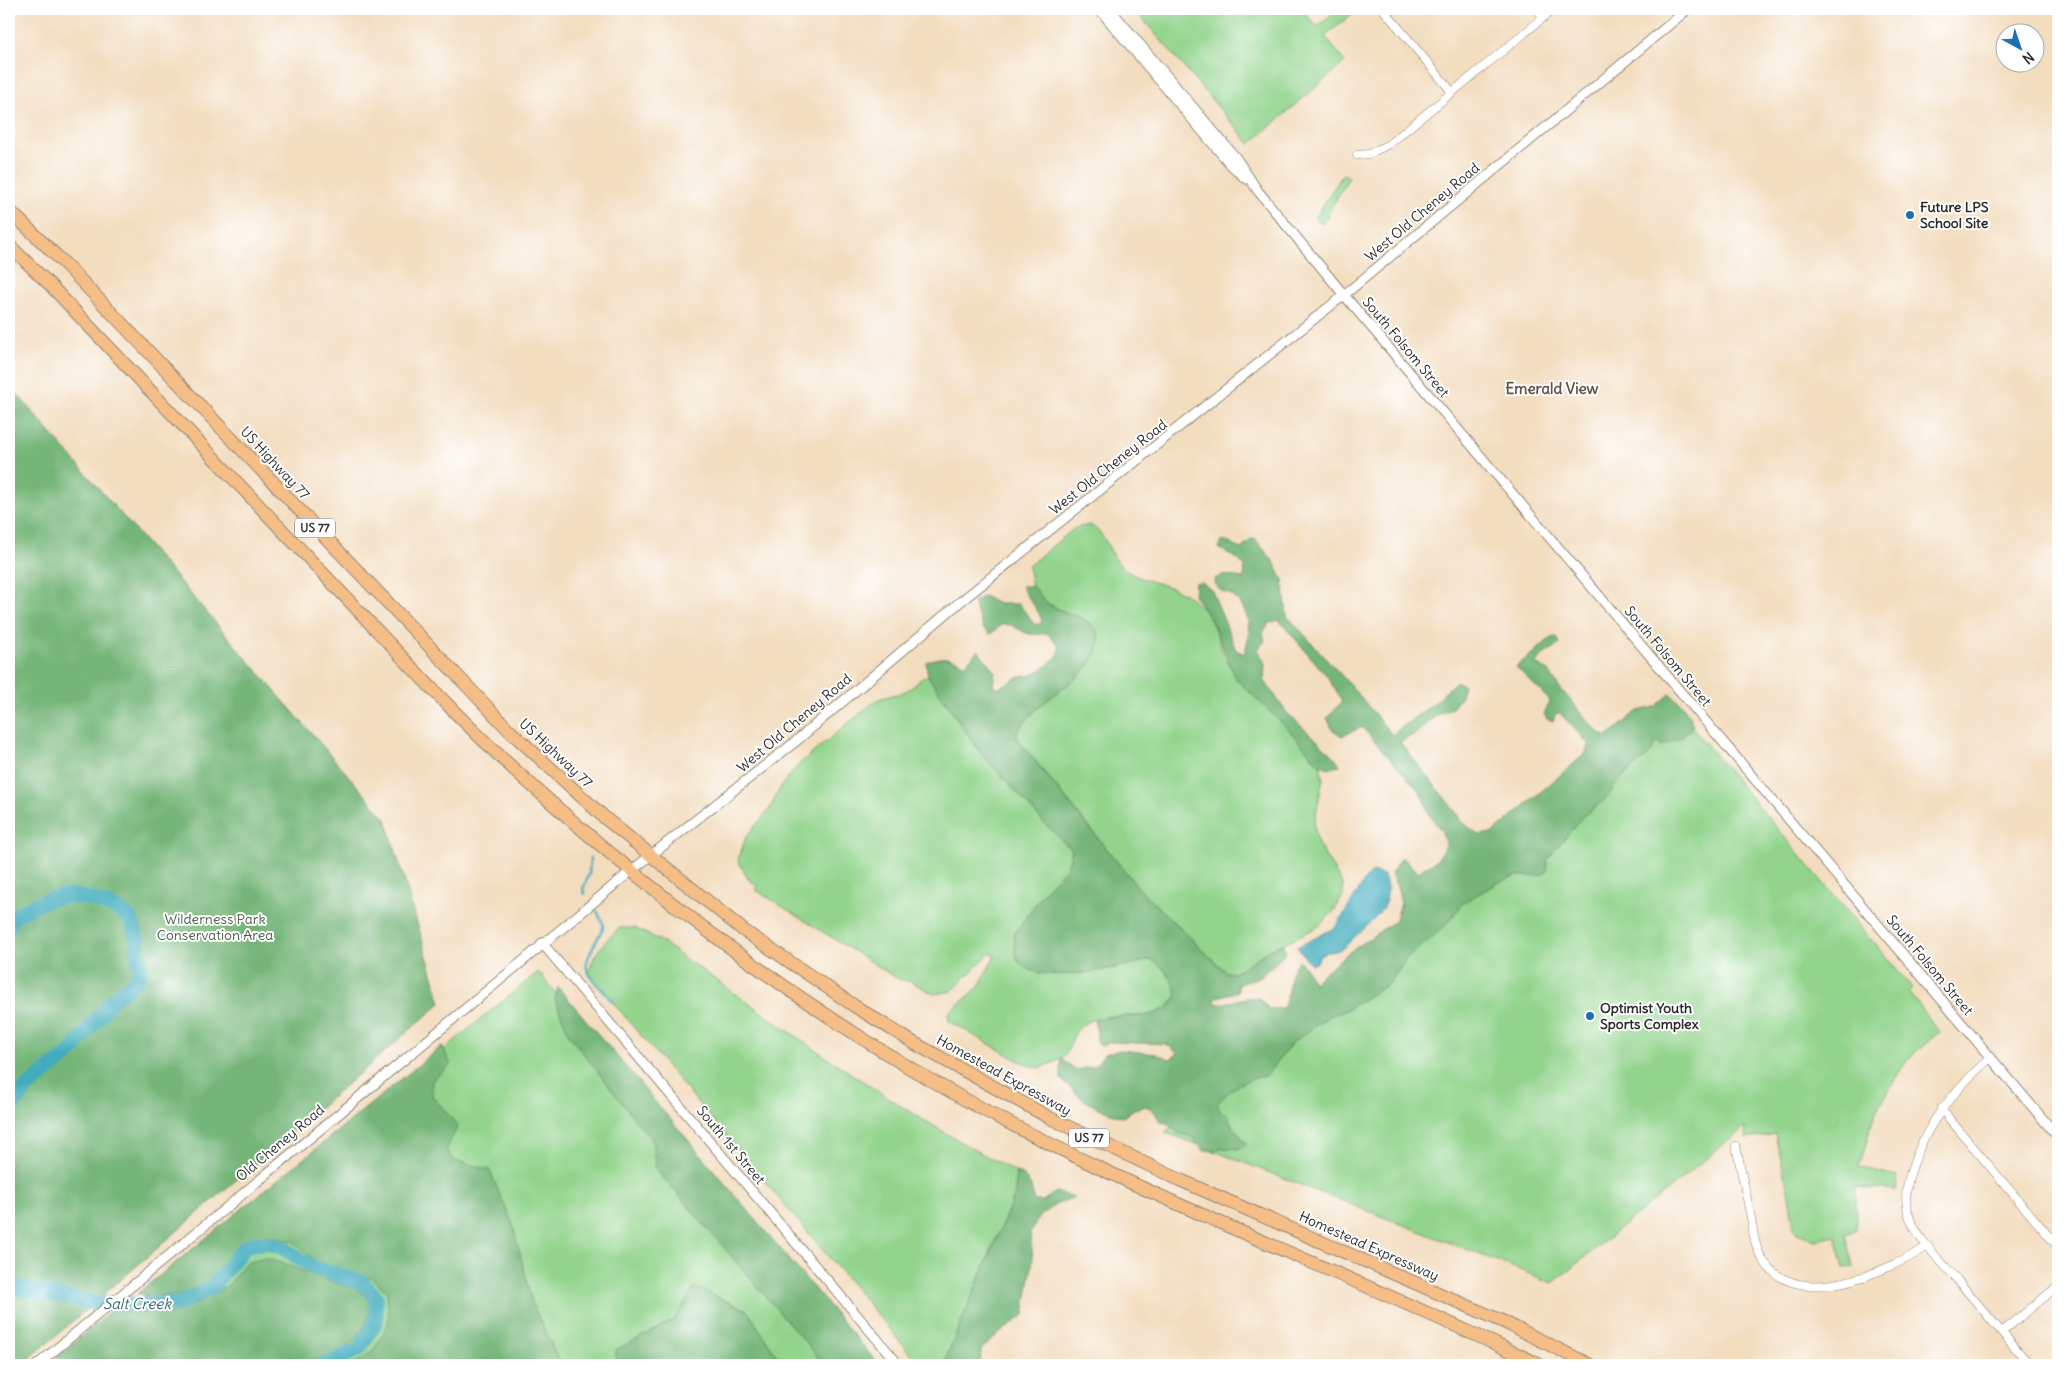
<svg xmlns="http://www.w3.org/2000/svg" width="2067" height="1374" font-family="Delius,sans-serif">
<rect width="100%" height="100%" fill="#fff"/>
<filter id="ink" filterUnits="userSpaceOnUse"><feTurbulence type="fractalNoise" baseFrequency=".02" numOctaves="2"/><feDisplacementMap in="SourceGraphic" scale="10" xChannelSelector="R" yChannelSelector="G"/><feConvolveMatrix kernelMatrix="1 2 1 2 8 2 1 2 1" color-interpolation-filters="sRGB"/></filter>
<filter id="wash" filterUnits="userSpaceOnUse"><feTurbulence type="fractalNoise" baseFrequency=".0096" numOctaves="4" result="noise"/><feDisplacementMap in="SourceGraphic" scale="20" xChannelSelector="R" yChannelSelector="G"/><feGaussianBlur stdDeviation="1.12" result="paint"/><feColorMatrix in="noise" values="0 0 0 0 0 0 0 0 0 0 0 0 0 0 0 0 0 1.4 0 .05"/><feComposite in="paint" operator="in"/></filter>
<g filter="url(#wash)">
<rect width="100%" height="100%" fill="#f3ddbf"/>
<g fill="#92d48c" stroke="#5e805c">
<path d="M1134,9H1302L1317,27L1340,9H1358L1325,36L1345,62L1250,144Z"/>
<path d="M1343,174L1349,177L1322,224L1315,218Z"/>
<path d="M1090,525C1107,533 1109,556 1124,569C1146,585 1176,582 1199,605C1216,620 1217,644 1228,663C1234,674 1247,684 1256,694C1277,717 1299,741 1320,765L1323,778L1314,825L1318,844L1343,885V896L1333,912L1318,927L1269,950L1234,973L1226,972L1141,891L1016,737C1022,716 1072,680 1090,664L1094,626L1047,603L1032,586L1028,566L1075,528Z"/>
<path d="M928,676L980,752L1047,826L1072,849L1067,868L1046,889L1014,935C1015,942 1014,952 1017,958C1031,991 1125,965 1151,960C1164,965 1175,982 1177,995C1159,1027 1123,1010 1095,1019C1067,1028 1075,1048 1061,1059C1055,1063 1046,1065 1039,1068L1019,1061L949,1021L948,1013L978,988L995,956L990,953L952,991L934,994L912,982L898,979L756,890L757,885L748,879L738,860L746,837L770,808L781,786L798,765L875,701C886,695 900,695 909,689C917,685 918,678 928,676Z"/>
<path d="M1673,705L1912,988L1908,992L1939,1032L1908,1059L1897,1076L1874,1116L1859,1167L1897,1176L1895,1190L1856,1187V1230L1846,1234L1853,1267L1844,1268L1836,1236L1815,1240L1797,1233L1794,1228L1789,1195L1775,1134L1747,1139L1745,1127L1553,1283L1165,1132Z"/>
<path d="M619,928H635L659,940C775,1021 890,1107 1016,1172L1015,1194L943,1365H920L589,974C592,954 604,942 619,928Z"/>
<path d="M538,972L871,1365H61Z"/>
</g>
<g fill="#75b678" stroke="#507052">
<path d="M9,385L386,819L441,1003L22,1365H9Z"/>
<path d="M1252,539L1256,540L1274,562L1283,580L1287,616L1354,689L1392,735L1439,699L1456,681L1464,686L1460,698L1452,708L1438,714L1415,734L1400,742L1467,826L1479,835L1493,833L1586,753L1588,744L1560,713H1556L1553,721L1547,719L1544,714L1550,701L1516,667L1551,638L1557,637L1560,644L1543,655L1535,664L1549,671L1558,686L1598,732L1607,737L1638,711L1655,707L1670,694C1681,701 1688,713 1693,725C1685,737 1674,742 1660,746L1656,742L1651,753L1620,779L1605,800L1583,816L1547,860V872L1538,876H1515L1497,883L1463,903L1444,927L1406,959L1390,983L1346,1010L1329,1016L1292,1043L1266,1076C1242,1080 1234,1086 1217,1104L1221,1112L1228,1115L1232,1126L1247,1144L1240,1149L1230,1148L1204,1151L1192,1137L1178,1133L1167,1123L1160,1122L1155,1112L1146,1106L1134,1109L1123,1117C1092,1107 1084,1102 1061,1079V1059L1077,1070L1095,1066L1104,1054L1121,1050L1156,1054L1170,1059L1178,1054L1167,1044L1110,1042L1101,1046L1096,1040L1097,1033L1094,1019C1122,1012 1160,1026 1177,996C1175,982 1164,965 1151,960C1125,965 1031,991 1017,958C1014,952 1015,942 1014,935L1046,889L1067,868L1072,850L1047,826L980,752L928,676L926,662C940,656 954,656 965,665L978,650L995,672L993,685L999,688L1023,675L1030,676L1045,667L1059,654V645L1047,633C1040,634 1033,636 1026,633C1015,628 1016,625 1003,624L990,634L983,628L973,602L984,596L998,604H1019L1035,625L1042,623C1041,611 1027,598 1021,586H1032C1037,591 1041,598 1047,603C1061,614 1097,617 1099,637C1104,678 1025,700 1016,738L1141,891L1226,972L1234,973L1269,950L1283,944L1286,953L1261,976L1238,985V991L1214,998L1216,1004C1232,1004 1244,995 1259,998L1269,1009L1283,1008C1292,990 1285,976 1299,960L1305,967L1314,984L1319,977L1348,953L1395,921L1401,903L1398,889L1391,873L1402,857L1418,872L1438,859L1445,845L1442,831L1430,816L1421,793L1362,727L1342,736L1333,730L1327,718L1342,701L1327,676L1279,620L1269,623L1263,633L1265,641L1258,649L1265,664L1264,680L1287,713L1335,757L1340,766L1329,768L1320,765L1287,728L1236,679L1212,621L1194,595L1195,583L1202,582L1212,591L1236,650L1244,654C1251,635 1251,612 1235,598C1227,590 1224,597 1214,583L1215,579L1222,575L1244,578L1245,567L1238,559L1219,548L1223,540L1241,549Z"/>
<path d="M558,987L879,1365H825L656,1169L652,1141L569,1035L555,999Z"/>
<path d="M442,1046L451,1065L432,1080V1096L458,1126L446,1150L455,1161L489,1169L513,1225L532,1303L561,1365H350C367,1360 382,1342 387,1325C390,1316 387,1302 387,1292L371,1278L317,1263L294,1242L265,1235L244,1241L201,1289L172,1296L137,1294Z"/>
<path d="M1016,1172C1031,1179 1031,1186 1034,1201H1043L1056,1192L1074,1197L1055,1205L1038,1218L1030,1233L1033,1259L1024,1315L996,1336L981,1350L980,1365H943L1015,1194Z"/>
<path d="M265,1258C286,1263 306,1272 326,1280C337,1285 350,1285 359,1291C383,1304 362,1334 347,1347C336,1357 316,1357 304,1365H48L112,1310L169,1314L198,1303L228,1285L245,1263Z"/>
<path d="M695,1287L747,1310L783,1365H616V1350L674,1320Z"/>
</g>
<path fill="#3facbe" stroke="#356c74" d="M1372,872L1384,875C1395,904 1376,918 1357,935C1352,939 1345,948 1339,950C1332,953 1326,951 1320,955L1317,963L1311,964L1297,947L1336,927L1365,880Z"/>
<g fill="none" stroke-linecap="round" stroke-linejoin="round">
<g stroke="#3facbe" stroke-width="2.5">
<path d="M585,894L583,889L589,874L590,858"/>
<path d="M597,911L604,926C581,972 578,963 613,1002"/>
</g>
<g stroke="#3facbe" stroke-width="15">
<path d="M9,928L13,916C51,896 71,888 112,907C120,911 132,917 134,927C139,941 138,959 140,973L133,983L112,1000L71,1052L26,1088L9,1112"/>
<path d="M9,1280L19,1288L98,1304H179L212,1287L243,1249L251,1244L267,1243L281,1247L316,1269L362,1282L376,1297V1322L359,1349L325,1365"/>
</g>
</g>
</g>
<g filter="url(#ink)">
<g fill="none" stroke-linecap="round" stroke-linejoin="round">
<g stroke="#8f8475" stroke-width="9">
<g id="minor">
<path d="M1383,9L1452,92"/>
<path d="M1537,9L1544,17"/>
<path d="M1357,155L1369,154L1389,144L1554,9"/>
<path d="M1990,1058C1954,1090 1925,1124 1911,1171C1907,1184 1904,1197 1908,1212C1914,1236 1937,1257 1954,1276C1979,1306 2004,1335 2030,1365"/>
<path d="M1941,1109L2058,1247"/>
<path d="M1736,1146C1741,1170 1746,1194 1751,1218C1753,1230 1754,1244 1760,1255C1791,1315 1887,1272 1928,1246"/>
<path d="M2002,1332L2058,1286"/>
</g>
</g>
<g stroke="#8f8475" stroke-width="11">
<g id="tertiary">
<path d="M1099,9L1230,164L1246,179"/>
<path d="M1110,9L1236,158L1258,191L1344,295L2058,1137"/>
<path d="M542,943L899,1365"/>
<path d="M37,1365L631,871L795,742L960,602L1344,295L1688,9"/>
</g>
</g>
<g stroke="#8f8475" stroke-width="14">
<g id="trunk">
<path d="M9,210L66,265L510,731L606,819L743,930L856,1007L914,1043L1050,1118L1180,1180L1504,1322L1590,1365"/>
<path d="M9,245L51,286C145,386 240,485 334,585C394,648 453,714 517,772C638,882 766,981 905,1065C1106,1186 1329,1263 1540,1365"/>
</g>
</g>
<use href="#minor" stroke="#fff" stroke-width="8"/>
<use href="#tertiary" stroke="#fff" stroke-width="9"/>
<use href="#trunk" stroke="#f6be87" stroke-width="12"/>
</g>
</g>
<g fill="#1f6fb2" stroke="#fff" stroke-width="2">
<circle cx="1910" cy="215" r="5"/>
<circle cx="1590" cy="1016" r="5"/>
</g>
<g text-anchor="middle" stroke-width="4" stroke-linejoin="round" paint-order="stroke">
<g fill="#fff" stroke="#6b6b6b" stroke-width="1">
<rect x="295" y="518.5" width="40" height="19" rx="4"/>
<rect x="1069" y="1128.5" width="40" height="19" rx="4"/>
</g>
<g font-size="12" font-weight="bold" fill="#2b2b2b">
<text x="315" y="532">US 77</text>
<text x="1089" y="1142">US 77</text>
</g>
<g font-size="14" font-weight="bold" fill="#2b2b2b" stroke="#fff" text-anchor="start">
<text x="1920" y="212">Future LPS<tspan x="1920" dy="16">School Site</tspan></text>
<text x="1600" y="1013">Optimist Youth<tspan x="1600" dy="16">Sports Complex</tspan></text>
</g>
<g font-size="14" fill="#2b2b2b" stroke="#fff">
<text transform="translate(1422 212) rotate(-40)" y="5">West Old Cheney Road</text>
<text transform="translate(1406 347) rotate(50)" y="5">South Folsom Street</text>
<text transform="translate(275 463) rotate(47)" y="5">US Highway 77</text>
<text transform="translate(1108 467) rotate(-38)" y="5">West Old Cheney Road</text>
<text transform="translate(1668 656) rotate(50)" y="5">South Folsom Street</text>
<text transform="translate(794 723) rotate(-40)" y="5">West Old Cheney Road</text>
<text transform="translate(556 753) rotate(43)" y="5">US Highway 77</text>
<text transform="translate(1930 965) rotate(50)" y="5">South Folsom Street</text>
<text transform="translate(1004 1075) rotate(29)" y="5">Homestead Expressway</text>
<text transform="translate(280 1143) rotate(-40)" y="5">Old Cheney Road</text>
<text transform="translate(731 1145) rotate(50)" y="5">South 1st Street</text>
<text transform="translate(1369 1246) rotate(24)" y="5">Homestead Expressway</text>
</g>
<g font-size="14" fill="#4a5e48" stroke="#fff">
<text x="215" y="924">Wilderness Park<tspan x="215" dy="16">Conservation Area</tspan></text>
</g>
<g font-size="15" font-weight="bold" fill="#645548" stroke="#fff">
<text x="1552" y="394">Emerald View</text>
</g>
<g font-size="15" font-style="italic" fill="#34656d" stroke="#fff">
<text x="137" y="1309">Salt Creek</text>
</g>
</g>
<rect width="2067" height="1374" fill="none" stroke="#fff" stroke-width="30"/>
<g transform="translate(2020 48) rotate(140)"><circle r="24" fill="#ffffff" stroke="#aaaaaa"/>
<path d="M0-4L9 19L0 12L-9 19Z" fill="#1f6fb2"/>
<text y="-8" font-size="14" font-weight="bold" text-anchor="middle" fill="#2b2b2b">N</text>
</g>
</svg>
